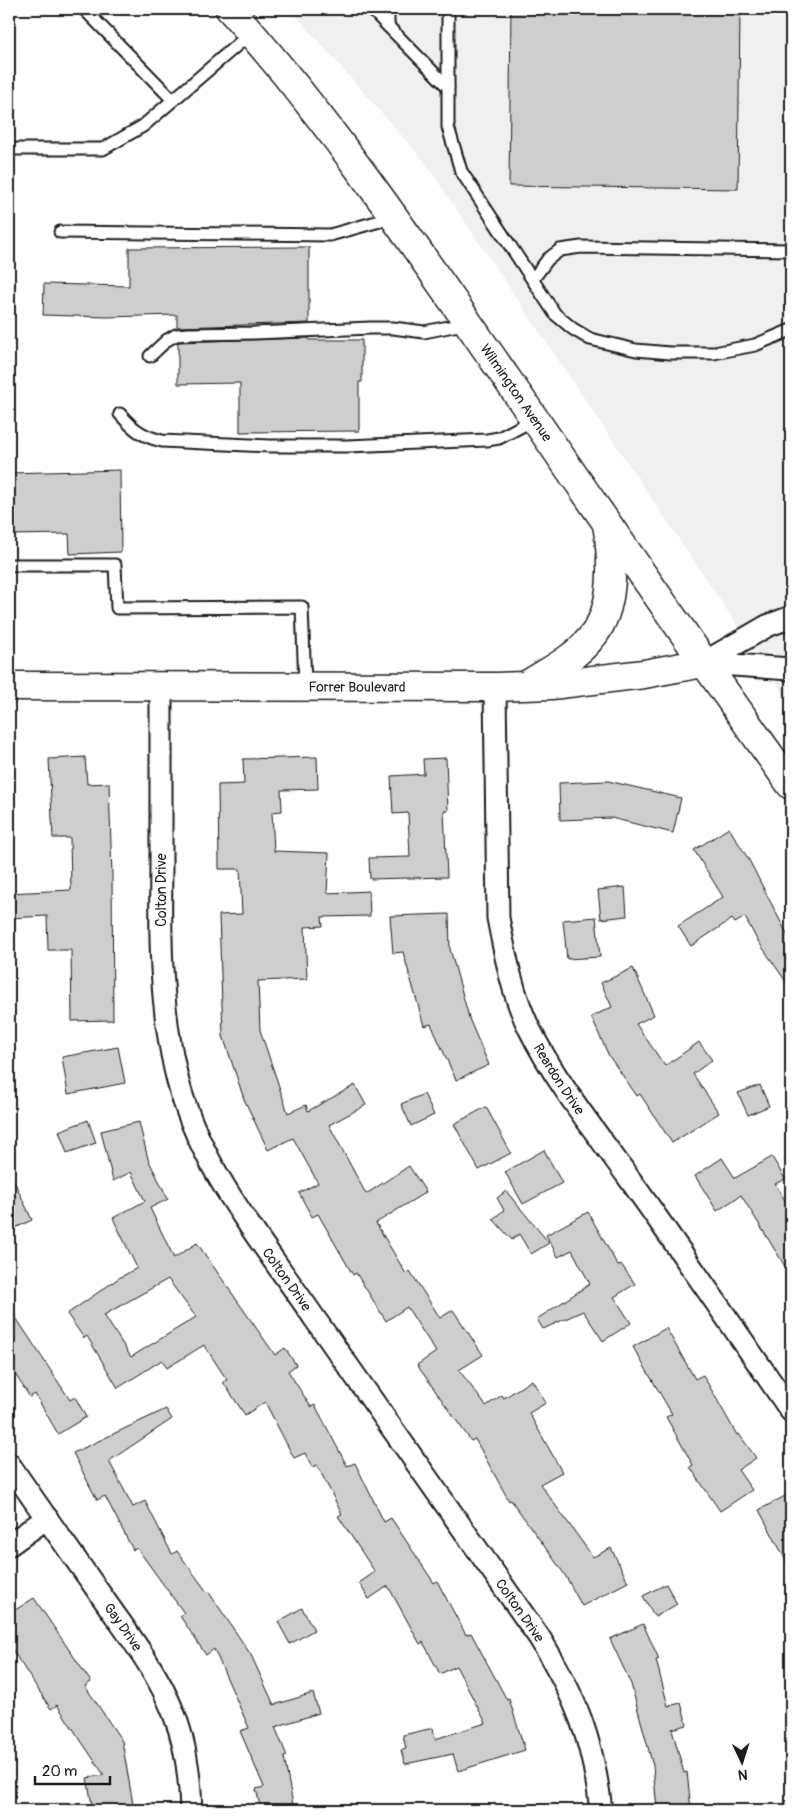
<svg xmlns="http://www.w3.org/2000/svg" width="800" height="1819" font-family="Pangolin,sans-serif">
<rect width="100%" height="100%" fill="#fff"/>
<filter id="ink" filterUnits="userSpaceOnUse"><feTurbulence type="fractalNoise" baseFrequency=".02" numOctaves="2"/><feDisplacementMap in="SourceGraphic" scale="10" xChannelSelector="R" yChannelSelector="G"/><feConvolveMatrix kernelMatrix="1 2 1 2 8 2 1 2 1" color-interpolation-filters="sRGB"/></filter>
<g filter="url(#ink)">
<path fill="#f0f0f0" d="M290,9H791V705L424,161Z"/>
<g fill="#cecece" stroke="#1c1c1c" fill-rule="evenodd">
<path d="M511,9H740L738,189L509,186Z"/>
<path d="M309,247V323L177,327V315L107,317L43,315L44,284L129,286V248Z"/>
<path d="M309,338V340H362V382H359V431L240,432V383L178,384V342Z"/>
<path d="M120,470L121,552L70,554L69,534L9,535V473Z"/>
<path d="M85,757L87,784L109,783L112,876L113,1020L72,1021L71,950H48L47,916L9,918V893L71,890L70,838H53L49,759Z"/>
<path d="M317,757L318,789L281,790L282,811L272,812L274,851L329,853L327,893L369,891L370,916L322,917L323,926L305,927L307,979L258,981L260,1030L288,1113L306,1105L308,1111L355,1085L366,1105L329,1125L366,1194L409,1166L426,1192L376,1223L406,1274L410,1271L440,1318L453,1310L483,1355L459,1370L486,1406L502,1395L504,1398L532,1380L546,1403L529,1413L562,1472L540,1484L593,1557L611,1548L628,1582L582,1606L565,1575L511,1500L509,1501L475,1439L471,1441L417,1365L436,1352L407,1307L386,1321L356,1273L353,1275L318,1214L312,1217L299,1193L318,1183L293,1138L268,1150L244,1099L223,1036L219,915L242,914L240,869H219L218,785L244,784L243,759Z"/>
<path d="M446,758L448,811H444L447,877L370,879L369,858L410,857L408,813L393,814L391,776L424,774L423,759Z"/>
<path d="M608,781L681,798L673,833L611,818L560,820L559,783Z"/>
<path d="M729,828L749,860L791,942V989L756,938L745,917L735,923L732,919L691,946L678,926L723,897L694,850Z"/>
<path d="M625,887L627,916L601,919L598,890Z"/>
<path d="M449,914L450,949L470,1021L489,1065L456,1080L431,1024L424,1026L403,952L393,953L390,916Z"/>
<path d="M596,917L600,957L567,959L563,920Z"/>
<path d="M633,968L654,1015L636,1024L665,1066L699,1042L712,1060L693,1074L719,1113L672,1143L640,1094L637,1096L609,1056L591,1017L612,1007L601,983Z"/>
<path d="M118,1047L125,1083L68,1094L62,1057Z"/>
<path d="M760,1085L769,1106L748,1115L738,1093Z"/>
<path d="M424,1094L434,1115L411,1126L401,1104Z"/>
<path d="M486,1107L511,1153L479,1170L454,1124Z"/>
<path d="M88,1120L96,1143L67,1153L59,1131Z"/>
<path d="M139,1122L148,1159L168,1199L150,1208L174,1258L197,1243L275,1355L285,1348L296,1365L288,1371L311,1407L315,1405L347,1466L355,1463L384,1522L391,1518L434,1583L437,1581L466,1635L471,1633L507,1700L509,1699L525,1750L458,1771L453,1754L405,1764L401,1750L406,1749L403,1735L433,1728L435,1739L486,1723L456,1666L440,1674L423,1642L420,1644L388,1586L369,1599L359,1583L375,1572L338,1516L342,1514L317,1465L312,1467L305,1453L294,1458L265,1402L245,1415L223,1382L227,1380L204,1345L167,1368L162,1360L118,1388L87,1336L84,1338L67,1314L119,1278L137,1268L113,1218L145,1201L131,1172L113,1181L101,1131ZM168,1279L196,1317L131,1357L104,1315Z"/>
<path d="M544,1150L562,1183L523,1204L505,1172Z"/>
<path d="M772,1157L785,1179L775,1184L791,1210V1276L741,1195L717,1211L695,1176L722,1158L735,1178Z"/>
<path d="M9,1170L32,1220L9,1231Z"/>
<path d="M506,1191L549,1243L531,1254L519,1234L512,1240L493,1219L504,1210L497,1198Z"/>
<path d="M588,1212L618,1266L621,1264L635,1284L614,1297L631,1323L603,1341L583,1311L543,1329L537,1319L590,1284L572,1250L558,1257L546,1235Z"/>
<path d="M9,1307L70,1400L75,1397L86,1417L58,1434L35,1394L30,1397L9,1365Z"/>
<path d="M666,1328L695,1379L703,1375L737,1435L739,1434L756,1458L738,1470L752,1490L720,1511L690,1467L693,1465L666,1417L672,1414L633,1347Z"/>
<path d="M166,1409L172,1419L109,1461L133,1507L145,1501L172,1554L177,1551L207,1592L208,1591L251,1655L274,1705L313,1693L319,1713L275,1727L287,1756L284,1757L294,1810H261L256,1789L264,1787L240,1731L249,1728L214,1649L206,1655L180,1616L184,1613L137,1548L133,1550L105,1496L97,1500L73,1453Z"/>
<path d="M785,1496L791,1507V1570L759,1510Z"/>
<path d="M666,1584L677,1604L655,1617L643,1596Z"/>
<path d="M34,1598L91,1682L85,1686L122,1741L134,1810H93L87,1778L104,1775L57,1705L51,1709L9,1645V1614Z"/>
<path d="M302,1608L314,1630L290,1644L278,1622Z"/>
<path d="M643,1624L659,1659L656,1660L668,1706L681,1703L687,1725L672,1729L684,1773L687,1772L691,1810H657L653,1766L631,1684L610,1639Z"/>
</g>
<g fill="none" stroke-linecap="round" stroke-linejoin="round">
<g stroke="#1c1c1c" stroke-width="15">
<g id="lane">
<path d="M84,9L173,100"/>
<path d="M371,9L448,87"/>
<path d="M388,9V26"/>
<path d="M448,9V127L461,171L555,314L573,329L590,339L636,350L670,353H714L755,345L791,330"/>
<path d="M9,149H103L143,126L251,33"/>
<path d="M60,232L330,235L394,217"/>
<path d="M533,279L548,259L560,250L581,247L791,250"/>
<path d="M150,356L167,340L176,335L188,334L255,333L370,328H393L424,332L468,323"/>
<path d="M120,414C134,430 142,436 162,441L270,446H348L487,440L499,438L535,419"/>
<path d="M9,565H115L117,608L302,607L305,685"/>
</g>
</g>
<g stroke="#1c1c1c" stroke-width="25">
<g id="street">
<path d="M703,663L767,626L791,617"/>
<path d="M703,663L791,669"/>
<path id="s1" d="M161,686C161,746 161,807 161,867C160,935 160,1002 175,1069C195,1163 262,1241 315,1319C389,1425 464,1531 539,1637C576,1697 593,1740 601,1810"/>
<path id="s2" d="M495,687L498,918C505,954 513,997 530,1030C557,1084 596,1132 631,1181C685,1257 738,1334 791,1411"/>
<path id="s3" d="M9,1464C40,1509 71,1553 103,1598C128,1634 158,1672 174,1714C186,1744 190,1778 191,1810"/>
<path d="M9,1545L47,1518"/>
</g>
</g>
<g stroke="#1c1c1c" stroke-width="31">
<g id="secondary">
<path id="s4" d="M9,686L495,687L551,685L644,674L703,663"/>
</g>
</g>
<g stroke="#1c1c1c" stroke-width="31">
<g id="primary">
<path id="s5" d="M230,9C333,124 419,252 507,379C601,515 695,651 791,785"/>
<path d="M527,685C549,671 574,659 591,638C616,609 613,559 607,524"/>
</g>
</g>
<use href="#lane" stroke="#fff" stroke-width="11"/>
<use href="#street" stroke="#fff" stroke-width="21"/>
<use href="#secondary" stroke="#fff" stroke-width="28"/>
<use href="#primary" stroke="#fff" stroke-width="28"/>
</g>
</g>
<g text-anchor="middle" stroke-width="4" stroke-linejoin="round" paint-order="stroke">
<g font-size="14" fill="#1c1c1c" stroke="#fff">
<text dy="5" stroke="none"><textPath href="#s5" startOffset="479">Wilmington Avenue</textPath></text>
<text dy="5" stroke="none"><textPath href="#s4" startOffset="348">Forrer Boulevard</textPath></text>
<text transform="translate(161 890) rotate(-90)" y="5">Colton Drive</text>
<text dy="5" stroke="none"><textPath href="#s2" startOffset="405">Reardon Drive</textPath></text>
<text dy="5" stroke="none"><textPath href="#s1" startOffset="624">Colton Drive</textPath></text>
<text dy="5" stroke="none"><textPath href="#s1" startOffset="1029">Colton Drive</textPath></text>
<text dy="5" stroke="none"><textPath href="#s3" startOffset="199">Gay Drive</textPath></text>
</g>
</g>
<rect width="800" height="1819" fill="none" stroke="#fff" stroke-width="30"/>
<rect x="15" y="15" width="770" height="1789" fill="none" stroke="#1c1c1c" stroke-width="2" filter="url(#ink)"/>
<g transform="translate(742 1762) rotate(176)" stroke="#ffffff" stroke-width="4" paint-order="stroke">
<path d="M0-4L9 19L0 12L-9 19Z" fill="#1c1c1c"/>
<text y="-8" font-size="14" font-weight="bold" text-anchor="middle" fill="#1c1c1c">N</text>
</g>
<path d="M35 1776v8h75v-8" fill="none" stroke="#1c1c1c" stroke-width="2.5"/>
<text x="42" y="1776" font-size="15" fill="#1c1c1c" stroke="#ffffff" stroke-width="4" paint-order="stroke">20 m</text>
</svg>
